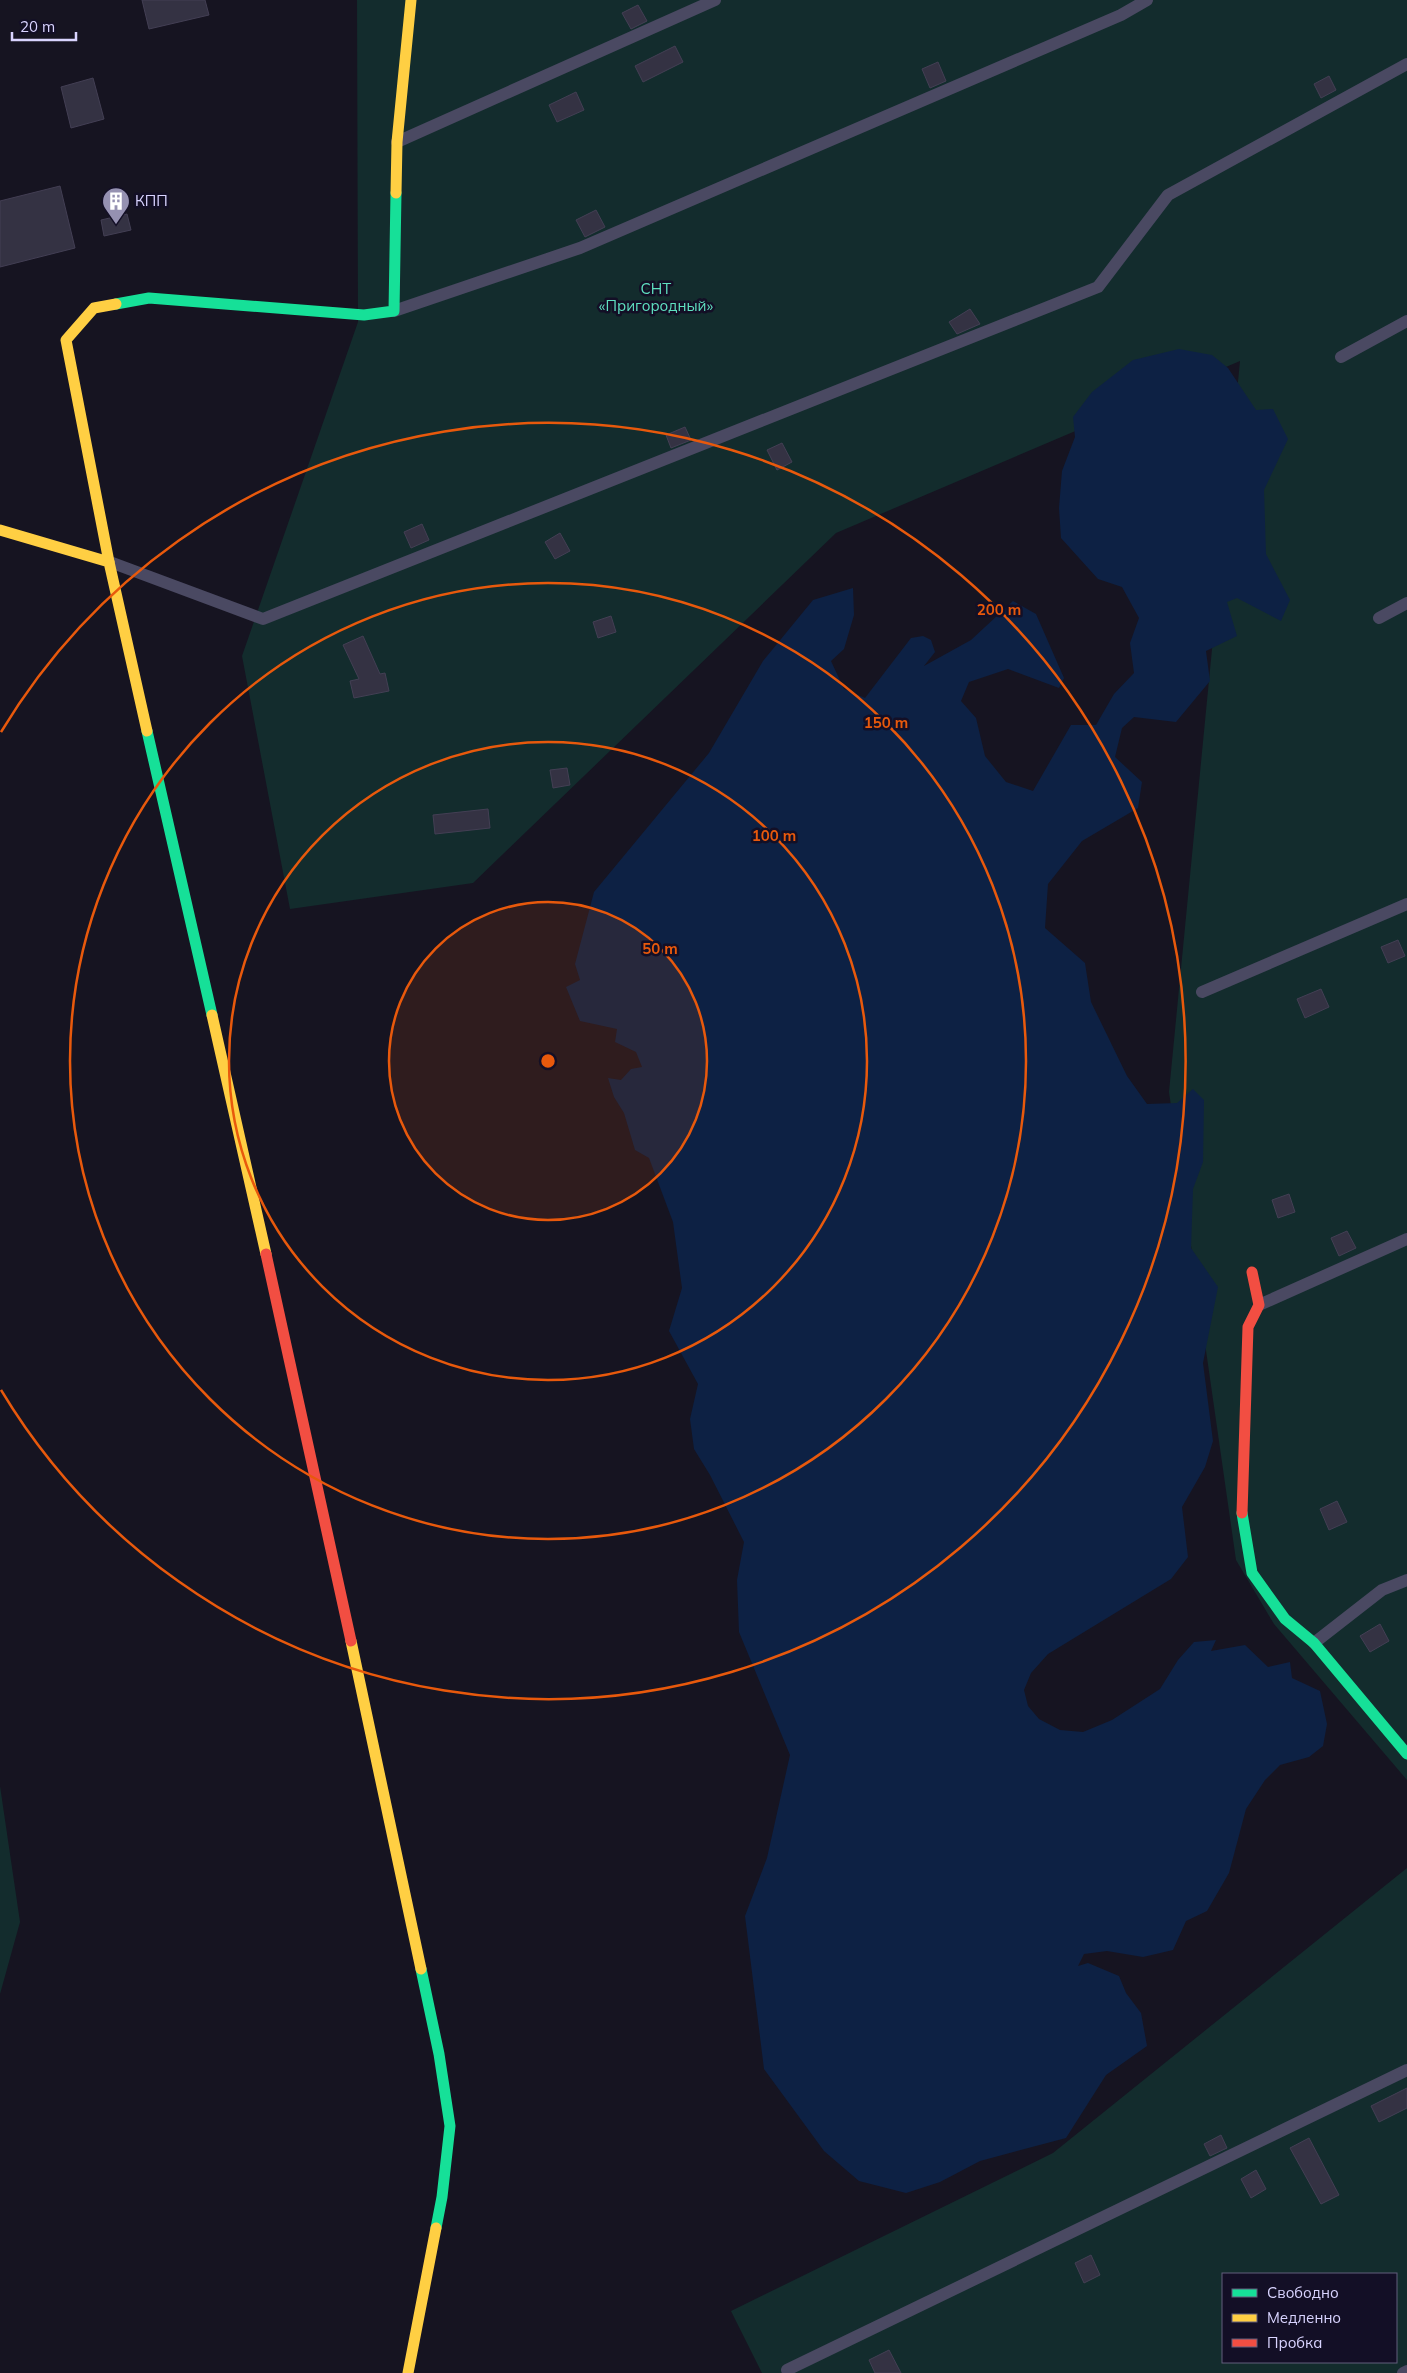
<svg xmlns="http://www.w3.org/2000/svg" width="1407" height="2373" font-family="Mulish,sans-serif">
<rect width="100%" height="100%" fill="#161421"/>
<g fill="#132c2d" fill-rule="evenodd">
<path d="M357,0H1407V1780L1274,1624L1236,1560L1169,1092L1240,361L836,533L473,883L290,909L242,656L358,322Z"/>
<path d="M0,1786L20,1922L0,1994Z"/>
<path d="M1407,1868V2373H762L731,2311L1053,2153ZM1223,2274H1396V2362H1223Z"/>
</g>
<path fill="#0d2144" d="M1179,349L1212,355L1228,368L1256,410L1273,409L1288,439L1264,490L1266,554L1290,600L1281,621L1237,598L1227,602L1237,636L1206,651L1210,681L1176,722L1134,717L1122,728L1115,757L1142,782L1138,808L1082,841L1048,884L1045,928L1085,963L1091,1002L1127,1076L1147,1104L1177,1103L1193,1089L1204,1100L1203,1162L1193,1189L1191,1248L1218,1287L1203,1363L1213,1441L1205,1467L1182,1507L1188,1557L1171,1579L1048,1654L1031,1673L1024,1690L1028,1706L1039,1719L1060,1730L1083,1732L1112,1720L1160,1689L1178,1660L1194,1642L1216,1640L1211,1651L1245,1645L1268,1667L1290,1662L1292,1678L1320,1691L1327,1724L1323,1746L1309,1757L1280,1765L1265,1780L1246,1809L1229,1873L1207,1911L1186,1921L1173,1950L1143,1957L1107,1951L1084,1954L1078,1966L1088,1963L1119,1976L1126,1993L1141,2013L1147,2046L1106,2075L1066,2138L980,2161L940,2182L906,2193L859,2181L824,2151L764,2069L745,1916L767,1858L790,1755L739,1632L737,1580L744,1542L710,1475L694,1449L690,1419L698,1384L669,1331L682,1288L673,1222L649,1158L635,1150L624,1113L614,1097L608,1078L621,1080L631,1069L642,1067L636,1052L615,1042L617,1029L580,1021L566,987L580,980L575,964L594,892L709,753L763,661L813,600L853,588L854,615L844,649L831,661L844,689L865,698L911,638L923,636L931,640L935,652L924,666L971,640L1013,601L1036,614L1064,678L1059,688L1008,669L969,682L961,701L976,718L985,756L1006,782L1033,791L1071,725H1096L1114,694L1134,673L1130,643L1139,618L1122,587L1098,579L1061,538L1059,508L1062,471L1075,437L1073,417L1092,392L1133,360Z"/>
<g fill="#343243" stroke="#433f54">
<path d="M142,0H205L209,15L149,29Z"/>
<path d="M638,5L647,21L631,29L622,13Z"/>
<path d="M675,46L683,62L643,82L635,66Z"/>
<path d="M938,62L946,81L930,88L922,69Z"/>
<path d="M1329,76L1336,90L1321,98L1314,84Z"/>
<path d="M93,78L104,119L71,128L61,87Z"/>
<path d="M576,92L584,110L557,122L549,105Z"/>
<path d="M60,186L75,248L0,267V201Z"/>
<path d="M596,210L605,227L585,237L576,220Z"/>
<path d="M127,214L131,230L104,236L101,220Z"/>
<path d="M970,309L980,324L957,334L949,322Z"/>
<path d="M685,427L691,440L671,448L666,435Z"/>
<path d="M782,443L792,462L777,470L767,450Z"/>
<path d="M422,524L429,540L411,548L404,532Z"/>
<path d="M560,533L570,551L555,559L545,542Z"/>
<path d="M611,616L616,632L598,638L593,622Z"/>
<path d="M363,636L380,674L385,673L389,691L354,698L350,681L359,679L343,645Z"/>
<path d="M567,768L570,785L553,788L550,770Z"/>
<path d="M488,809L490,828L435,834L433,815Z"/>
<path d="M1398,940L1405,956L1388,963L1381,947Z"/>
<path d="M1321,989L1329,1007L1305,1018L1297,999Z"/>
<path d="M1289,1194L1295,1212L1278,1218L1272,1200Z"/>
<path d="M1347,1231L1356,1248L1339,1256L1331,1238Z"/>
<path d="M1337,1501L1347,1522L1329,1530L1320,1509Z"/>
<path d="M1380,1624L1389,1641L1370,1652L1360,1636Z"/>
<path d="M1407,2088V2108L1379,2122L1371,2106Z"/>
<path d="M1221,2135L1227,2148L1210,2156L1204,2144Z"/>
<path d="M1309,2138L1339,2195L1321,2204L1290,2148Z"/>
<path d="M1256,2170L1266,2189L1251,2198L1241,2179Z"/>
<path d="M1091,2255L1100,2275L1084,2283L1075,2263Z"/>
<path d="M889,2350L901,2373H875L869,2360Z"/>
</g>
<g fill="none" stroke-linecap="round" stroke-linejoin="round">
<g stroke="#4a4962" stroke-width="12">
<path d="M397,142L715,0"/>
<path d="M394,311L580,248L1121,15L1147,0"/>
<path d="M1341,357L1407,321"/>
<path d="M110,562L263,619L1098,287L1168,195L1407,64"/>
<path d="M1379,618L1407,603"/>
<path d="M1202,992L1407,904"/>
<path d="M1259,1305L1407,1239"/>
<path d="M1314,1643L1382,1590L1407,1580"/>
<path d="M787,2370L1407,2070"/>
<path d="M1403,2373L1407,2371"/>
</g>
<g stroke="#16e098" stroke-width="11">
<path d="M116,304L149,298L364,315L394,311L396,193"/>
<path d="M147,731L212,1015"/>
<path d="M1242,1513L1252,1573L1285,1619L1314,1643L1407,1754"/>
<path d="M421,1969L439,2054L450,2126L442,2197L436,2228"/>
</g>
<g stroke="#ffcf43" stroke-width="11">
<path d="M396,193L397,142L411,0"/>
<path d="M0,530L109,562L147,731"/>
<path d="M109,562L66,340L94,308L116,304"/>
<path d="M212,1015L266,1254"/>
<path d="M351,1641L421,1969"/>
<path d="M408,2373L436,2228"/>
</g>
<g stroke="#f24e42" stroke-width="11">
<path d="M266,1254L351,1641"/>
<path d="M1242,1513L1248,1327L1259,1305L1252,1272"/>
</g>
</g>
<circle cx="548" cy="1061" r="159" fill="#e8590c" fill-opacity=".12"/>
<g fill="none" stroke="#e8590c" stroke-width="2.5">
<circle cx="548" cy="1061" r="159"/>
<circle cx="548" cy="1061" r="319"/>
<circle cx="548" cy="1061" r="478"/>
<path d="M1 732A638 638 0 1 1 1 1390"/>
</g>
<defs>
<g id="building-pin" transform="scale(1.4375)"><path d="M0 17L-7.5 6A9.5 9.5 0 1 1 7.5 6Z" fill="#9591b1" stroke="#130f26"/><path d="M-4-6H4V6H1V3H-1V6H-4ZM-2.5-4.3h1.7v1.8h-1.7ZM.8-4.3h1.7v1.8H.8ZM-2.5-1h1.7V.8h-1.7ZM.8-1h1.7V.8H.8Z" fill="#fff"/></g>
</defs>
<g fill-rule="evenodd">
<use href="#building-pin" x="116" y="201"/>
</g>
<g text-anchor="middle" stroke-width="5" stroke-linejoin="round" paint-order="stroke">
<g font-size="15" fill="#d9d4ff" stroke="#130f26" text-anchor="start">
<text x="135" y="206">КПП</text>
</g>
<g font-size="15" fill="#5fe0c0" stroke="#130f26">
<text x="656" y="294">СНТ<tspan x="656" dy="17">«Пригородный»</tspan></text>
</g>
</g>
<circle cx="548" cy="1061" r="8" fill="#e8590c" stroke="#130f26" stroke-width="2.5"/>
<g font-size="15" text-anchor="middle" font-weight="bold" fill="#e8590c" stroke="#130f26" stroke-width="5" stroke-linejoin="round" paint-order="stroke">
<text x="999" y="615">200 m</text>
<text x="886" y="728">150 m</text>
<text x="774" y="841">100 m</text>
<text x="660" y="954">50 m</text>
</g>
<rect x="1222" y="2273" width="175" height="90" fill="#130f26" stroke="#625e7d"/>
<rect x="1232" y="2289" width="25" height="8" fill="#16e098" stroke="#625e7d"/>
<text x="1267" y="2298" font-size="15" fill="#d9d4ff">Свободно</text>
<rect x="1232" y="2314" width="25" height="8" fill="#ffcf43" stroke="#625e7d"/>
<text x="1267" y="2323" font-size="15" fill="#d9d4ff">Медленно</text>
<rect x="1232" y="2339" width="25" height="8" fill="#f24e42" stroke="#625e7d"/>
<text x="1267" y="2348" font-size="15" fill="#d9d4ff">Пробка</text>
<path d="M12 32v8h64v-8" fill="none" stroke="#d9d4ff" stroke-width="2.5"/>
<text x="20" y="32" font-size="15" fill="#d9d4ff" stroke="#130f26" stroke-width="4" paint-order="stroke">20 m</text>
</svg>
